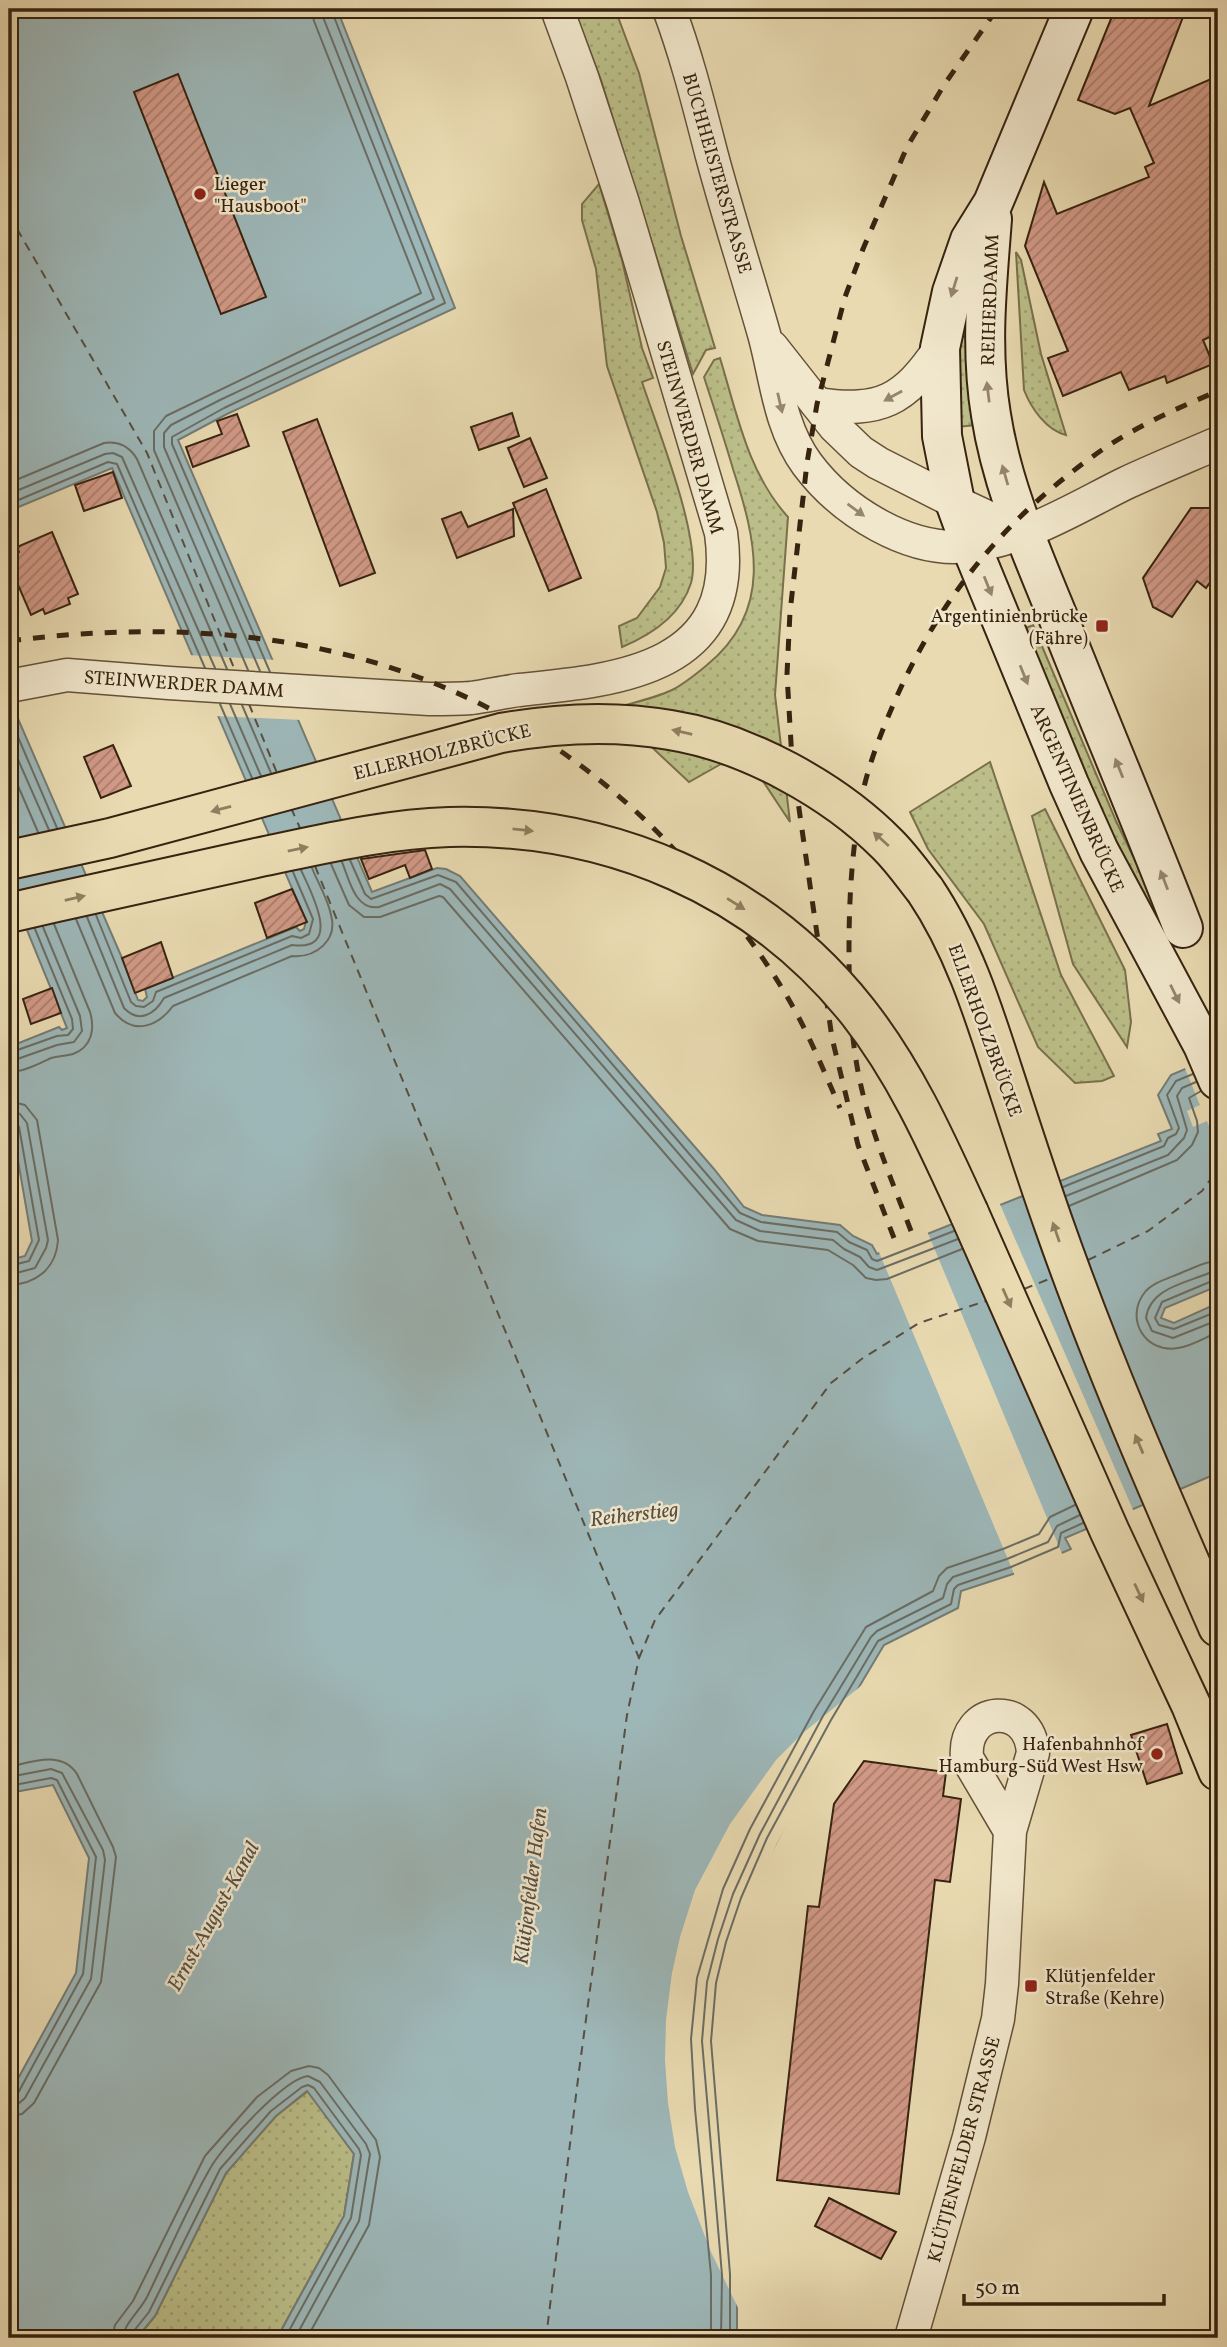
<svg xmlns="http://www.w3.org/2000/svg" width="1227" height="2347" font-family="Vollkorn,serif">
<defs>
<pattern id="grass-dots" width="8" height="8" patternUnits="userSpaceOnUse" patternTransform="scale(1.75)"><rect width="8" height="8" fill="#bbbe88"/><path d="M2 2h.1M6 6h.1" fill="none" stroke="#a1a374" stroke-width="1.8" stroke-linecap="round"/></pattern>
<pattern id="building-hatch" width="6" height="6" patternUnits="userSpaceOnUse" patternTransform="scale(1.75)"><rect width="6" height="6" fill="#d19986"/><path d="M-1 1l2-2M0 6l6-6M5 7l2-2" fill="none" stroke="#aa7c6c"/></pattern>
</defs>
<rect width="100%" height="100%" fill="#e9dab1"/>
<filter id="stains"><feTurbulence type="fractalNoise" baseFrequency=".00286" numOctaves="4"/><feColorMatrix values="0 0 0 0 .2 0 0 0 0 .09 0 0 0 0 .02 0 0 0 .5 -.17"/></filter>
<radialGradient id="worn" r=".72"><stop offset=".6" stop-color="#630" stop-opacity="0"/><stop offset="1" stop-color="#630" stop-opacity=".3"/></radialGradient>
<g fill="url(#grass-dots)" stroke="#79704c" stroke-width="2">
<path d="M574,9H615L639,73L681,236L715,348L706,350L693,374L601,80Z"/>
<path d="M599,184L622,260L642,348L653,378L642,382C657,428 703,540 691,583C681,615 651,635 622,647L619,626L637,618L660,587L666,568L664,543L657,512L607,366L596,269L582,220V204Z"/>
<path d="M1016,252L1021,260L1041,354L1066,435C1046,430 1031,408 1024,390Z"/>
<path d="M960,336L966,337V342L968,391L976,425L957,427L955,383Z"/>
<path d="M720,358C737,414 748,473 788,517L775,695L790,822L757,772L721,764L689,782L611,709C631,703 653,699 672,690C684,684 696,674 707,665C774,610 756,540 733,469C724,438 714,408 704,377L714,360Z"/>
<path d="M1033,625L1116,821L1144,879L1157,912L1155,913L1151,911L1122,859L1021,630Z"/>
<path d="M990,762L1061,975L1114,1076L1102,1081L1075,1083L1038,1047L984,924L928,849L910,812Z"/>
<path d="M1045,809L1125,970L1131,1022L1127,1047L1073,964L1032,816Z"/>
<path d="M308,2091L354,2154L344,2216L277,2338H137L155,2316L226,2173L276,2116Z"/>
</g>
<path fill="#9db7b8" stroke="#747c75" stroke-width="2" d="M9,9H337L455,308L227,414L178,440L372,892L437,868L446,869L460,876L714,1169L744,1207L762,1215L840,1225L853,1236L872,1245L877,1254L1161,1141L1158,1134L1172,1129L1158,1095L1171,1075L1218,1055V1288L1215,1287L1165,1308L1161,1318L1174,1323L1218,1303V1473L1065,1538L1071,1549L1013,1574L961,1591L958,1608L884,1645L837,1724L747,1900L723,1984L718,2040L737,2274V2338H277L344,2216L354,2154L307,2091L276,2116L226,2173L155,2316L137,2338H9V2095L76,1973L89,1858L53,1785L9,1793V1260L25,1256L32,1241L9,1109V1047L59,1027L62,1030L67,1028L9,886V698L122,958L138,1000L143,1001L147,997L145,989L296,927L300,931L304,929L306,921L112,468L9,511Z"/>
<g fill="#e9dab1">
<path d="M188,655L276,660L302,720L214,716Z"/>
<path d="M1218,1052V1148L1207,1121L1193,1127L1187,1111L1200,1105L1184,1066Z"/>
<path d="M999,1202L1134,1512L1089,1532L951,1221Z"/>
<path d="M927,1231L1063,1556L1015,1576L876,1245L879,1250Z"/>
<path d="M867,1681L777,1843L751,1901L726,1985L721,2040L741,2274V2314L711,2252L688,2192L675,2147L668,2103L665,2060L666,2020L672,1973L680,1937L695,1890L730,1824L776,1760L803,1733Z"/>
</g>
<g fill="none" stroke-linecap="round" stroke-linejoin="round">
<g stroke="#6a6d64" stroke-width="2">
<path d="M9,483L104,443C119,441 129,446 137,459L227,669"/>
<path d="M9,494L105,454L113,453L122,457L215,668"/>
<path d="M9,504L108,462L117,464L205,668"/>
<path d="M248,670L154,450V431L166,416L421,293L314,21L312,9"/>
<path d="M260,671L164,447V433L171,425L220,400L434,299L323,17L322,9"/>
<path d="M270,672L172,444V437L224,408L445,303L331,9"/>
<path d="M220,704L252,778"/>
<path d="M230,704L261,776"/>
<path d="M242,705L271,773"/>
<path d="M9,716L57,828"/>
<path d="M9,739L49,830"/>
<path d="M9,765L38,832"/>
<path d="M350,860L365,894L371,899L438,875L456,882L740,1213L761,1222L837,1232L849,1242L867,1250L872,1259L877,1261L954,1231"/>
<path d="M342,862C349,879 355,911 379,907L440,884L450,889L736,1220L760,1231L833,1240L844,1249L860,1257L869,1267L877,1270L958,1239"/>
<path d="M331,864L349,905L364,917H380L439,896L443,897L730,1229L758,1241L828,1250L853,1265L866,1278L876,1280L887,1279L962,1249"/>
<path d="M96,915L131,1002L136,1006L144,1007L153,1001L156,992L292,936L301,938L309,934L313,919L293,872"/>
<path d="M87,917L124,1008C139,1024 155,1014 164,998L292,945C344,952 311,892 301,870"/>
<path d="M76,919L115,1013C134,1036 158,1026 173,1006L292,956C316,958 338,940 331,915C328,899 318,883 312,868"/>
<path d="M9,1053L57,1036L68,1035L73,1029L72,1019L35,929"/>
<path d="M9,1062L57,1045L74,1042L82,1031L80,1016L43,927"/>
<path d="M9,1072C23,1072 38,1064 51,1058C59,1056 66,1056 73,1054C92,1047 95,1029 90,1012L54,924"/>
<path d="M9,1101L25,1105L37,1120L58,1240C56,1269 36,1284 9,1285"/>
<path d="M9,1111L20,1114L27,1123L48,1240L46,1248L35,1268L9,1275"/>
<path d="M9,1120L15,1121L19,1127L39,1240L29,1261L9,1266"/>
<path d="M1063,1187L1164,1146L1168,1138L1176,1134L1179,1128L1167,1095L1176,1081L1193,1074"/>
<path d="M1066,1196L1168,1155L1184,1138L1187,1130L1177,1096L1182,1088L1196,1082"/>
<path d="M1069,1206L1177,1160L1192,1145L1198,1132L1197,1121L1189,1098L1201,1091"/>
<path d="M1218,1261C1205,1261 1194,1268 1183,1272C1170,1278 1153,1282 1145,1292C1124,1318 1145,1354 1178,1348C1192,1346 1206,1337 1218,1332"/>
<path d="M1218,1272L1209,1273C1186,1283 1150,1288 1146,1318L1152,1331L1173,1338L1218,1320"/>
<path d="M1218,1281H1212L1162,1302L1155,1318L1159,1325L1174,1329L1218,1311"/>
<path d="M9,1767C32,1762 61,1750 77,1774L113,1847L116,1857L101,1982L34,2103L22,2114L9,2116"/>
<path d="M9,1777L51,1769L62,1773L103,1850L105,1860L91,1979L25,2098L18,2104L9,2106"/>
<path d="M9,1786L51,1778L57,1780L96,1857L83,1974L18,2093L9,2097"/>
<path d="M112,2338L115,2325L133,2301L205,2156L257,2097L291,2071L309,2066L319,2068L328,2075L376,2140L380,2157L369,2225L307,2338"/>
<path d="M123,2338C124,2323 140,2311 147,2297C168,2254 187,2208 211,2167C223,2146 285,2078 308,2076L320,2082L366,2144L370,2154L359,2221L295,2338"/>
<path d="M132,2338L133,2332L149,2312L220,2169L271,2111L302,2087L308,2085L314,2088L359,2149L361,2155L351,2218L285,2338"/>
<path d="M711,2338V2275L695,2109L691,2039L697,1978L723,1889L750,1829L814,1711L866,1627L933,1591L939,1576L947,1568L1003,1549L1039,1534L1050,1517L1075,1505"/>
<path d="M721,2338L722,2275L702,2041L707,1982L718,1939L733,1894L760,1834L823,1716L871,1637L877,1631L943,1598L947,1584L953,1577L1007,1559L1048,1542L1057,1526L1080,1515"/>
<path d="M730,2338V2274L711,2041L716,1983L726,1942L741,1898L767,1838L831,1720L878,1641L951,1604L954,1589L958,1585L1011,1567L1058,1547L1061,1533L1083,1523"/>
</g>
<g stroke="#564f42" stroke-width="2" stroke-dasharray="9 7" stroke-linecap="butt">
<path d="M9,215L147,453L236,673"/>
<path d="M249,704L277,773"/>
<path d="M291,808L300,828"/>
<path d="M315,866L639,1658L627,1715L579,2071L546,2338"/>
<path d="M1088,1260L1148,1231L1202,1191L1218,1169"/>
<path d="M1024,1289L1054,1277"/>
<path d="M639,1658L655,1620L831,1383L863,1358L919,1323L989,1300"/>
</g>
</g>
<g fill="url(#building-hatch)" stroke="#372310" stroke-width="2">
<path d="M1115,9H1186L1149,106L1218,76V333L1203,340L1213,364L1167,383L1165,376L1129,390L1121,372L1063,396L1048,358L1068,351L1025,246L1044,182L1057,214L1149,177L1145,167L1154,163L1130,108L1115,114L1078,100Z"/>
<path d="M178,74L266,297L221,314L134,92Z"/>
<path d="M512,413L519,436L479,450L471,427Z"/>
<path d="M237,414L249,446L193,467L186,447L222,434L217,421Z"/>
<path d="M317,419L375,573L340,586L283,432Z"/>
<path d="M530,438L547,478L524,487L508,448Z"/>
<path d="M113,472L122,498L84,511L75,485Z"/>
<path d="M546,489L581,578L549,591L513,503Z"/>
<path d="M1191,508H1218V571L1206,588L1197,581L1172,617L1153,607L1143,578Z"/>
<path d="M513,509L514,536L457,558L442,519L461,512L468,527Z"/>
<path d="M52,532L78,594L68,598L70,604L45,614L43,609L31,615L9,564V556L19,552L17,547Z"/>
<path d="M113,745L131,786L101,798L84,757Z"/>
<path d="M425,850L432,869L410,878L405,865L369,879L361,859Z"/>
<path d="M292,889L307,922L267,938L255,903Z"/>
<path d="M161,942L173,978L135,993L122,958Z"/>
<path d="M52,988L61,1013L31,1024L23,999Z"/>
<path d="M1167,1724L1182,1773L1147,1784L1131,1735Z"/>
<path d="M864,1761L946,1772L943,1796L961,1799L950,1882L935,1880L899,2194L777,2180L808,1906L819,1907L834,1804Z"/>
<path d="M829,2198L896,2232L881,2259L815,2226Z"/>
</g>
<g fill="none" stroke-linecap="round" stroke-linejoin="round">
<g stroke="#645138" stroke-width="35">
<g id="street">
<path d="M669,9C687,57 699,106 712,156C728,216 747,274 764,334C776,377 779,426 807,464C842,511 910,554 970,546C1027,539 1075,508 1126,483C1156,469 1188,456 1218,443"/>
<path d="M772,347L835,427L861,452L878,463L955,502L1024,534"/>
<path d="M817,404C881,413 904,401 940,348"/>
<path d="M9,686L67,675L169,683L429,699C443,699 457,699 471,698C487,696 503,692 519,690C620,680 740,669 721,533L623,203L582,77L557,9"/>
<path d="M911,2338L969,2137L998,2019L1002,1984L1010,1831L1033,1753C1030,1700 962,1705 967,1758L1010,1831"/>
</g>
</g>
<g stroke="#372310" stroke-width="42">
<g id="secondary">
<path d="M1074,9L993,203L970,240L952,292L940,348L942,436L955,502L971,546L1069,784L1099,851L1203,1045L1218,1080"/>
<path d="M992,219C987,285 980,349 991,415C1002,486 1031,551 1058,617C1099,721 1143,824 1183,928"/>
</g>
</g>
<g stroke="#372310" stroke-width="42">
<g id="primary">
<path d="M925,890C962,945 982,1007 1002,1069C1019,1121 1036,1174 1054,1225C1102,1362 1160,1494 1218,1627"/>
<path d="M969,1213L1110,1532L1191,1705L1218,1771"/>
</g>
</g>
<use href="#street" stroke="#f1e7cc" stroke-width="32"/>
<use href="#secondary" stroke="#f1e7cc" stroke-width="38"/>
<use href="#primary" stroke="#e9dab1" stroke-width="38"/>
<g stroke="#372310" stroke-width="5" stroke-dasharray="12 12" stroke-linecap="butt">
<path d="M9,641C282,606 522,666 704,883C737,921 768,962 793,1007C811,1039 825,1074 840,1108"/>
<path d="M911,1231C890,1175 865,1119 856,1060C850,1023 849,986 849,949C849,897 852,847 862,796C869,762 883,728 897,696C942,596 1003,521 1092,457C1130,429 1175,409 1218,391"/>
<path d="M894,1238L858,1145L832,1038L792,760L787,674L790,612L807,463L817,404L845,297L863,249L907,147L944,85L997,9"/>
</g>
<g stroke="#372310" stroke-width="42" stroke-linecap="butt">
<g id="primary-bridge">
<path d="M9,860L110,838L501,733C557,723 614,720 670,730C746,742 834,790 888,845C902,859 913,875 925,890"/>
<path d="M9,913C91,894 173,876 256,858C319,845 384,829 449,827C609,823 758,886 858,1012C906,1073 937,1143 969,1213"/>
</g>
</g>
<use href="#primary-bridge" stroke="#e9dab1" stroke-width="38"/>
</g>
<defs><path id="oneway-solid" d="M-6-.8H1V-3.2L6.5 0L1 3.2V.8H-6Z" transform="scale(1.75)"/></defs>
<g fill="#94856e">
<use href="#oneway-solid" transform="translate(954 287) rotate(107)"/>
<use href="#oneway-solid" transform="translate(988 392) rotate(-97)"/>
<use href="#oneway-solid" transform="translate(893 396) rotate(151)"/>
<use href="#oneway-solid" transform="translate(780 403) rotate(77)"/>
<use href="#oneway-solid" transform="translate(1005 475) rotate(-106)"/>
<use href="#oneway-solid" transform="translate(856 510) rotate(36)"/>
<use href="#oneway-solid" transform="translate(988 586) rotate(68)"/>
<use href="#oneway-solid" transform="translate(1024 675) rotate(68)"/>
<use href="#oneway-solid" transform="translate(1119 768) rotate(-112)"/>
<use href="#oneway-solid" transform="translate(1164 880) rotate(-111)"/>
<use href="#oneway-solid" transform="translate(1175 994) rotate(64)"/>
</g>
<g fill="#907e60">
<use href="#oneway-solid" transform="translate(682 732) rotate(-167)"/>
<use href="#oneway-solid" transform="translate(221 809) rotate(165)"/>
<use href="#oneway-solid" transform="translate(523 830) rotate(6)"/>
<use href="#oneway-solid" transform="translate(881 839) rotate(-138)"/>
<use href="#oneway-solid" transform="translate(298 849) rotate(-12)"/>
<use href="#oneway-solid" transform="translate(75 898) rotate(-13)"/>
<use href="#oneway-solid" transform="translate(736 904) rotate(32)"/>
<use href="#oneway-solid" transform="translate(1056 1232) rotate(-109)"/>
<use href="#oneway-solid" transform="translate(1007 1298) rotate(66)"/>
<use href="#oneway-solid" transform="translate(1139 1444) rotate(-113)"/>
<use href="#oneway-solid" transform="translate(1139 1593) rotate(65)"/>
</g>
<g fill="#8f2418" stroke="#f1e7cc" stroke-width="2.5">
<circle cx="200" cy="194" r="7"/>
<rect x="1095" y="619" width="14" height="14" rx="3.5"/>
<circle cx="1157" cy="1754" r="7"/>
<rect x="1024" y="1979" width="14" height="14" rx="3.5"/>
</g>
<g text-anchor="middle" stroke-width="5" stroke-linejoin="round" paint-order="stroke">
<g font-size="19" fill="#372310" stroke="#f1e7cc">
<text transform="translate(718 173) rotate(74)" y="7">BUCHHEISTERSTRASSE</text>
<text transform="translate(989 300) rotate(-88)" y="7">REIHERDAMM</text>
<text transform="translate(691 437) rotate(74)" y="7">STEINWERDER DAMM</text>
<text transform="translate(184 683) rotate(4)" y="7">STEINWERDER DAMM</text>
<text transform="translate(442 751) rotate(-14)" y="7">ELLERHOLZBRÜCKE</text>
<text transform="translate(1078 798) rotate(66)" y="7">ARGENTINIENBRÜCKE</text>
<text transform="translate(986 1030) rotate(70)" y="7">ELLERHOLZBRÜCKE</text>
<text transform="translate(963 2149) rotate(-75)" y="7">KLÜTJENFELDER STRASSE</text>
</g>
<g font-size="19" fill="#372310" stroke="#f1e7cc" text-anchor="start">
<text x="214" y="190">Lieger<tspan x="214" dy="22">"Hausboot"</tspan></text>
<text x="1088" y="622" text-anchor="end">Argentinienbrücke<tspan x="1088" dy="22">(Fähre)</tspan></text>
<text x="1143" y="1750" text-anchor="end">Hafenbahnhof<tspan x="1143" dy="22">Hamburg-Süd West Hsw</tspan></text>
<text x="1045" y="1982">Klütjenfelder<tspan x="1045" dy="22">Straße (Kehre)</tspan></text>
</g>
<g font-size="21" font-style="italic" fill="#564f42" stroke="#f1e7cc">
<text transform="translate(634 1514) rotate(-7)" y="7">Reiherstieg</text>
<text transform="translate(530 1886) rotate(-83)" y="7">Klütjenfelder Hafen</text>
<text transform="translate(213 1916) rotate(-61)" y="7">Ernst-August-Kanal</text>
</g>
</g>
<rect width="1227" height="2347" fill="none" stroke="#e9dab1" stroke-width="35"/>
<rect x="10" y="10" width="1206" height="2326" fill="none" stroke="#372310" stroke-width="3.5"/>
<rect x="18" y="18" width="1192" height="2312" fill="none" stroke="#372310" stroke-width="2"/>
<path d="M964 2294v10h200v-10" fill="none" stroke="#372310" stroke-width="3.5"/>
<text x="975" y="2294" font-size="21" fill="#372310" stroke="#f1e7cc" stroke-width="5" paint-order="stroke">50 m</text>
<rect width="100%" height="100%" filter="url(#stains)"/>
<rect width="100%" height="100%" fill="url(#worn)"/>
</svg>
